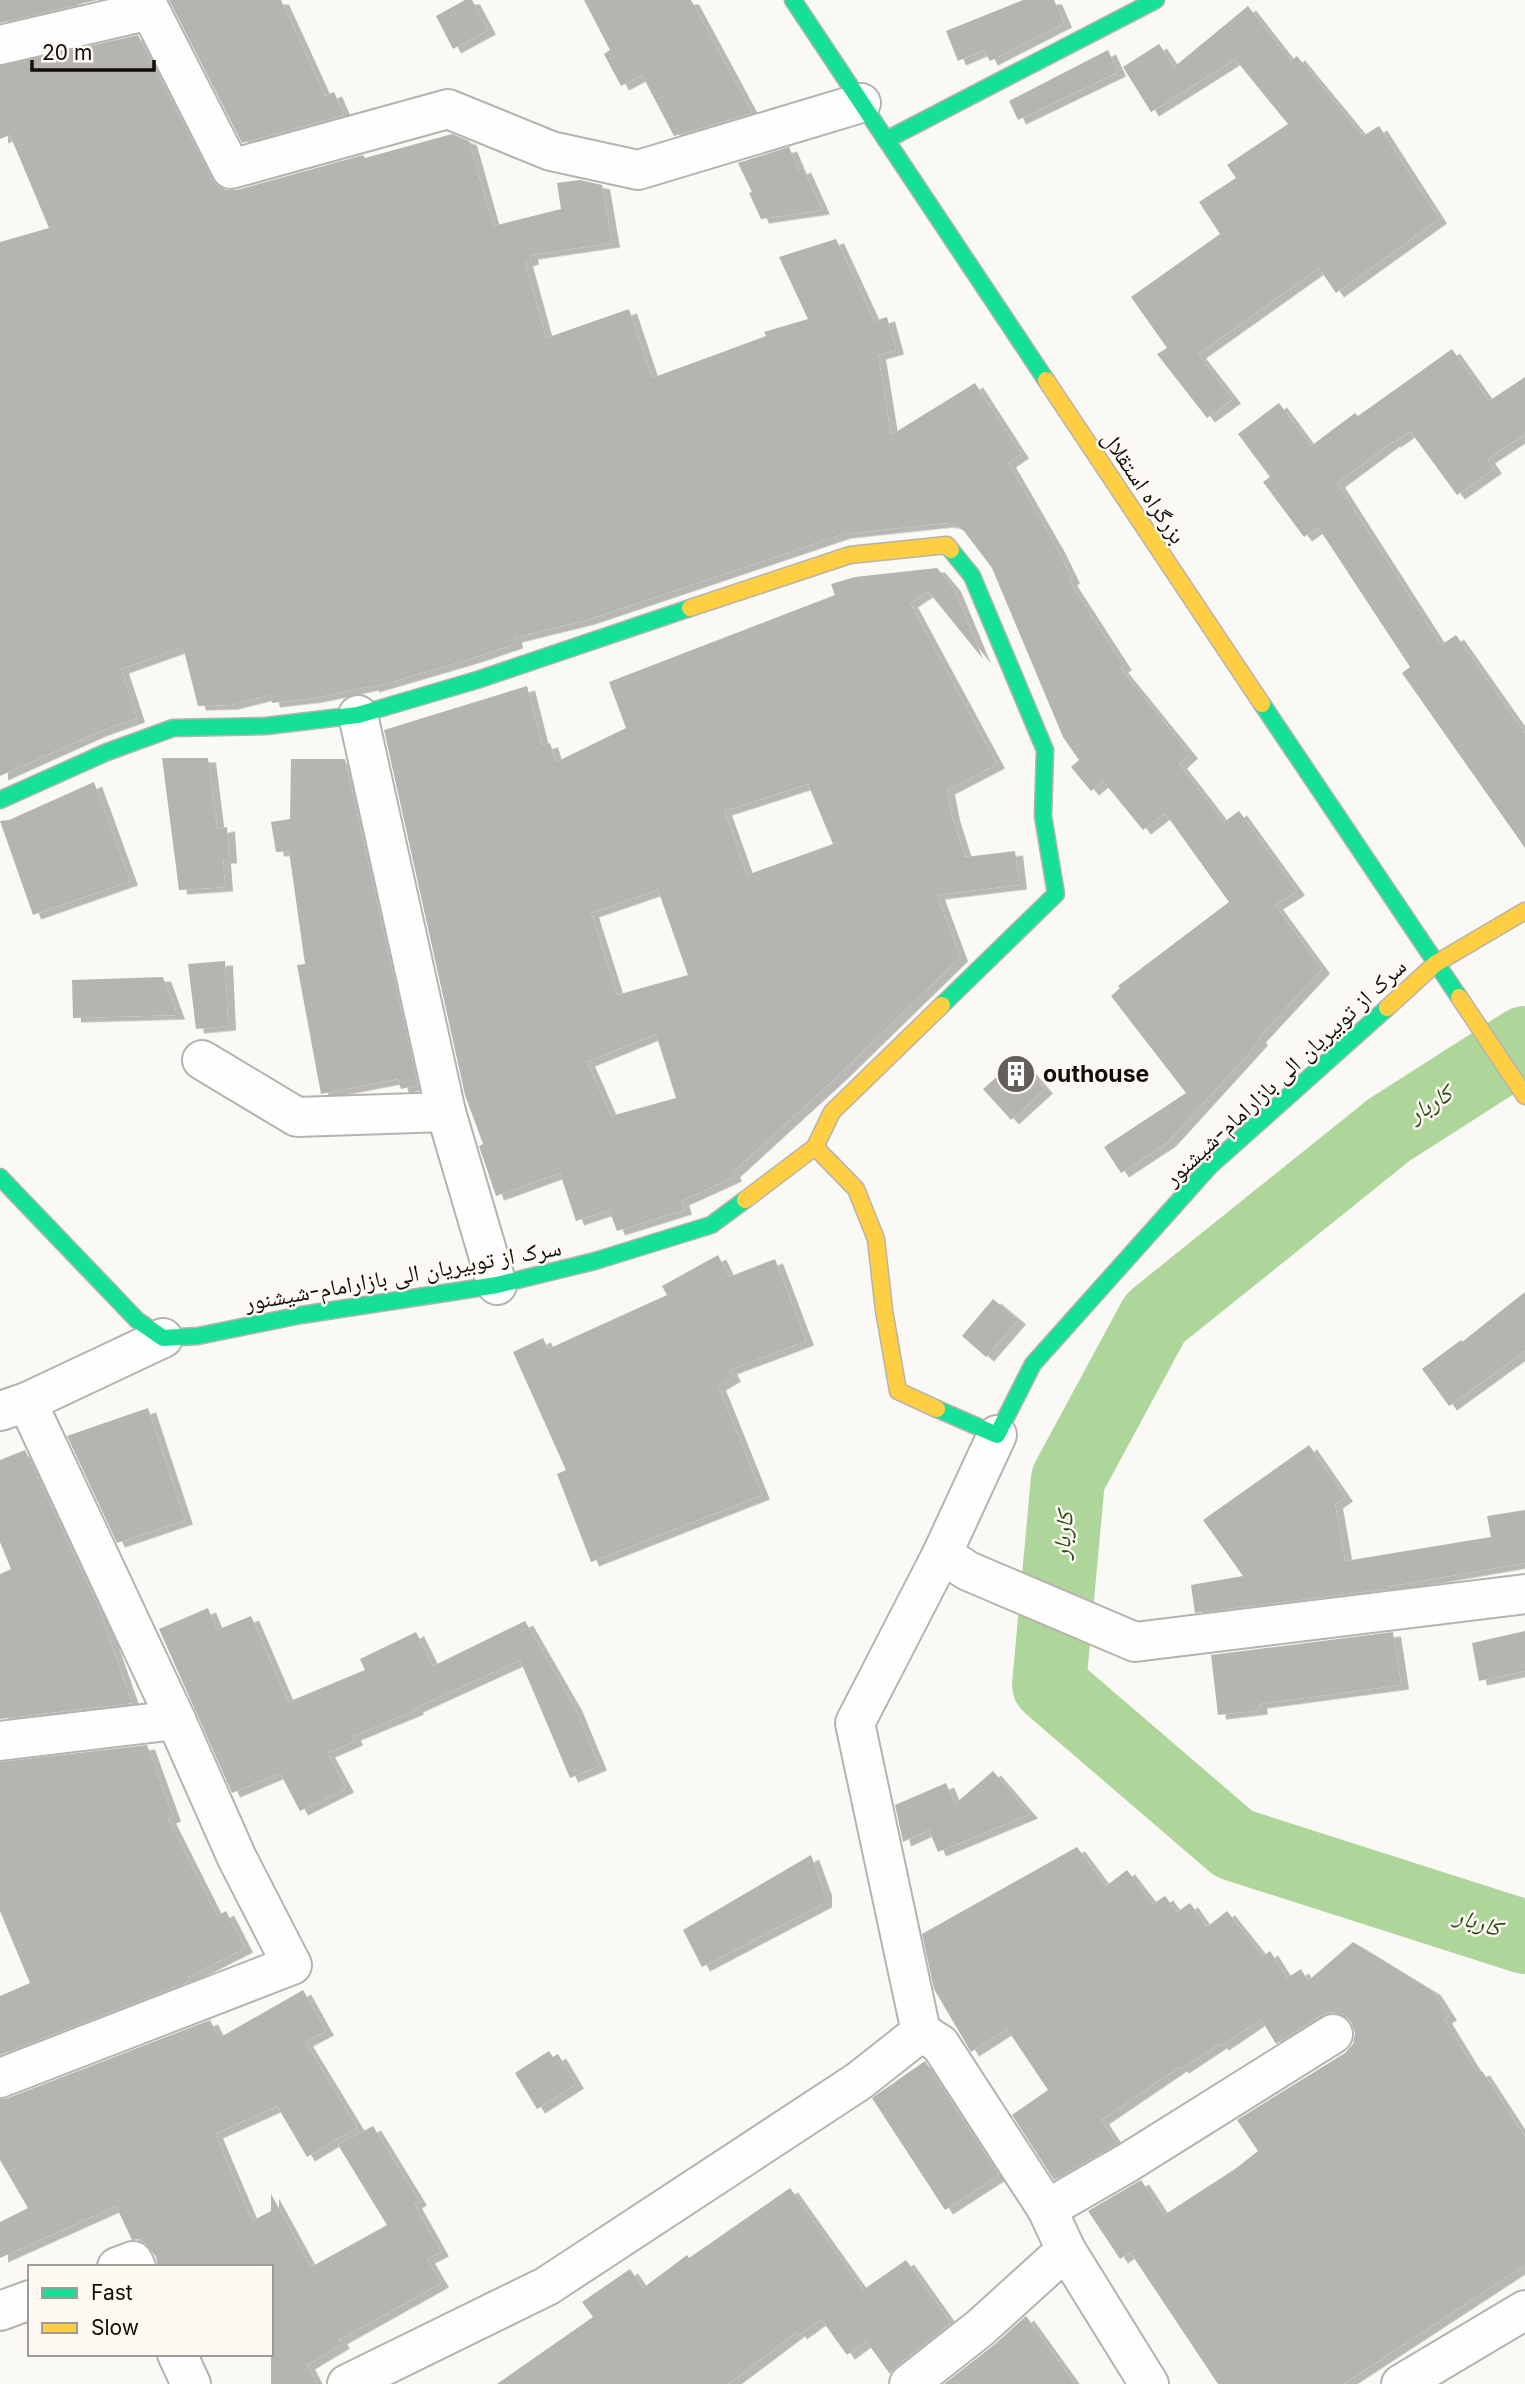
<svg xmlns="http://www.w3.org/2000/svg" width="1525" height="2384" font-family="Inter,'Noto Naskh Arabic',sans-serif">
<defs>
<filter id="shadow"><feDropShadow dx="8" dy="4.5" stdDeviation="0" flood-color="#0004"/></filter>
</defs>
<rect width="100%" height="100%" fill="#fbf9f6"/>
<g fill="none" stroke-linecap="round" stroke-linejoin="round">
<path stroke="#aed59a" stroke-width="74" d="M1525,1043L1389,1130L1155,1318L1068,1479L1049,1685L1234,1844L1525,1937"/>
</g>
<g fill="#b5b4b0" fill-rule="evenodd" filter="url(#shadow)">
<path d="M0,0H97L0,23Z"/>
<path d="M169,0H281L325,96L334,92L344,115L242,143Z"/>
<path d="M465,0H472L488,30L453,49L436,16Z"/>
<path d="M584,0H691L752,113L674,136L642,75L621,86L604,54L610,50Z"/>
<path d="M1023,0H1054L1064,23L990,61L984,50L958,61L946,31Z"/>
<path d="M1248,6L1291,61L1297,56L1363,136L1379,126L1439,219L1336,293L1319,268L1198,354L1233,399L1207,418L1157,354L1167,348L1131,297L1220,234L1199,202L1236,178L1227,165L1288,124L1235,59L1151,112L1123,67L1159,44L1174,67Z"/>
<path d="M138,35L212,179L217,186L226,190H237L363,155L365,158L452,134L469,141L493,226L561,209L557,183L580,180L602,185L612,243L530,255L531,260L525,262L546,338L629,309L652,378L766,336L764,332L808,319L779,257L836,239L874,321L887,317L896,350L878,355L891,435L975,383L1021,454L1008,463L1057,548L1072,579L1069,581L1124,666L1120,668L1190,754L1179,764L1224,822L1239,811L1297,891L1275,905L1322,969L1258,1038L1260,1041L1168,1142L1121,1173L1104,1147L1186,1093L1111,996L1120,988L1118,986L1229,902L1165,813L1143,830L1103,781L1091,791L1071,767L1079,760L1063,737L992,568L964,531L955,525L945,523L843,534L587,620L514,638L515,644L470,659L371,688V686L315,698L272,703L270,695L230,705L198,706L183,647L121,669L137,718L98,732L0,776V242L49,228L10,135L0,139V66Z"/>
<path d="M1108,50L1118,72L1018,120L1009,101Z"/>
<path d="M789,147L799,170L803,168L822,210L761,219L749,193L752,192L738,163Z"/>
<path d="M1452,349L1489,401L1525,377V434L1487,459L1494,469L1457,495L1410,431L1393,443L1392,442L1337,483L1441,645L1456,635L1525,733V848L1402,673L1410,667L1318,527L1304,537L1263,482L1270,477L1238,434L1279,403L1311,446L1355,413L1358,416Z"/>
<path d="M937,568L953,587L983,659L928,591L910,603L997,764L947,790L952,816L965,857L1015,851L1019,885L937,895L960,957L838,1076L732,1173L734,1177L681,1201L684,1210L617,1231L609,1210L576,1221L560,1173L496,1196L479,1146L483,1144L465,1095L384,730L527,686L542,745L550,743L556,762L626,728L609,682L835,595L831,584L855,577ZM808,784L833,844L747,875L724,811ZM658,890L688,975L617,995L591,913ZM656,1034L676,1098L611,1116L587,1062Z"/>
<path d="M162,758H208L217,829L227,827L229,859H223L225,887L179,890Z"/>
<path d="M291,759H345L418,1085L401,1089L398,1079L321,1094L297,965L305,964L289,851L276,852L271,822L290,819Z"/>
<path d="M94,782L130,881L33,915L0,821L9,820Z"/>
<path d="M225,961L228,1026L196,1029L188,964Z"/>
<path d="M163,977L177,1015L73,1018L72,980Z"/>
<path d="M1018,1058L1045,1089L1011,1120L983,1089Z"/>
<path d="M718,1255L729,1277L775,1259L806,1341L729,1370L733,1377L718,1386L762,1495L591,1562L557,1474L566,1470L513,1352L543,1338L548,1349L667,1295L662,1286Z"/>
<path d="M1525,1292V1351L1449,1406L1422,1369L1461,1340L1462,1342Z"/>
<path d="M993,1299L1018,1320L986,1357L962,1336Z"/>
<path d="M148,1408L185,1520L117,1543L67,1436Z"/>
<path d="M1309,1445L1345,1497L1335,1504L1345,1561L1491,1537L1487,1516L1525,1510V1563L1386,1587V1589L1195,1613L1191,1585L1243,1576L1203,1520Z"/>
<path d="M25,1450L98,1606L132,1703L0,1719V1574L11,1569L0,1542V1460Z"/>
<path d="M208,1608L217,1630L251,1616L288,1702L365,1670L360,1659L416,1632L433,1666L525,1621L574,1706L599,1766L570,1778L520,1660L415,1708L416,1710L353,1736L355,1741L327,1753L346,1788L300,1811L280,1773L232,1793L159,1629Z"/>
<path d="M1525,1631V1671L1479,1681L1472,1643Z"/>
<path d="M1393,1632L1401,1685L1259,1704L1260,1710L1218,1715L1211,1655Z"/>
<path d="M147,1745L173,1817L168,1819L217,1916L226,1911L245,1948L188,1977L190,1981L0,2055V1996L30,1983L0,1911V1762Z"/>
<path d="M993,1771L1030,1814L938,1852L929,1830L903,1842L895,1805L946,1783L955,1804Z"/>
<path d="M1077,1847L1106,1886L1127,1870L1153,1904L1165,1896L1177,1912L1190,1903L1207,1927L1227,1911L1263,1956L1270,1951L1287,1978L1301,1969L1308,1981L1353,1942L1433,1991L1449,2016L1444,2019L1477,2073L1482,2071L1525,2137V2265L1343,2384H1218L1130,2252L1120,2259L1088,2211L1141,2180L1164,2215L1235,2169L1258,2151L1237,2120L1345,2053L1353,2044L1355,2033L1351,2022L1344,2015L1332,2012L1321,2015L1276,2044L1261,2019L1221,2046L1219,2044L1181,2069L1179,2067L1101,2120L1117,2144L1054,2180L1012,2115L1048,2090L1007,2029L971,2052L934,1989L922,1934Z"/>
<path d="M811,1855L824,1891V1903L702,1967L683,1930Z"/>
<path d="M303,1990L326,2031L305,2042L357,2127L307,2157L277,2106L215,2134L252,2221L271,2211V2194L311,2267L387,2225L338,2145L373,2126L419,2201L414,2204L441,2252L427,2259L441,2283L339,2340L342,2344L307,2365L317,2384H271V2267H158L156,2257L146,2244L140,2239L132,2240L116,2206L0,2258V2222L28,2208L0,2160V2099L8,2098L210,2020L219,2038Z"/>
<path d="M549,2051L553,2057L558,2054L576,2084L537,2109L515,2073Z"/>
<path d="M925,2061L999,2175L945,2210L872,2098Z"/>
<path d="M790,2188L863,2290L906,2260L951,2323L895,2367L890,2374L866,2341L847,2355L821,2319L799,2335L797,2332L728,2384H497L593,2317L582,2302L630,2269L643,2288L687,2255L689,2258Z"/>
<path d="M1026,2316L1075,2384H944L994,2345Z"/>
</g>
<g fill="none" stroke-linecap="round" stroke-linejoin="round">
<g stroke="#b6b3ae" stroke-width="42">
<g id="street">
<path d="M0,45L150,10L231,169L448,109L551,151L638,170L861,103"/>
<path d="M358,715L446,1112L497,1285"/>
<path d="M202,1060L297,1117L446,1112"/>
<path d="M0,1411L27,1402L163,1338"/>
<path d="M942,1554L968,1571L1135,1642L1525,1594"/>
<path d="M0,1741L176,1720"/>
<path d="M921,2032L940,2044L1047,2209L1066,2250L1149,2384"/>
<path d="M0,2078L292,1965L237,1858L176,1720L27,1402"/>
<path d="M1047,2209L1127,2163L1333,2034"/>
<path d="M117,2267L133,2261L136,2267"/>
<path d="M0,2311L30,2300"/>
<path d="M177,2354L191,2384"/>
<path d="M347,2384L547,2286L859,2081L921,2032L855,1723L942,1554L997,1435"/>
<path d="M909,2384L980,2328L1066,2250"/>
<path d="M1401,2384L1525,2310"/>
</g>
</g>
<g stroke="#b6b3ae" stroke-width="19">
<g id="fast">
<path d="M793,0L1046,380"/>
<path d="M886,140L1156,0"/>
<path d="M1262,704L1459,997"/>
<path d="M0,800L107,752L173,728L266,726L358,715L477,680L690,608"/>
<path d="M942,1005L1056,894L1043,816L1045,750L972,576L951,550"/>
<path d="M0,1177L137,1320L163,1338L198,1336L301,1315L497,1285L595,1261L711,1225L745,1200"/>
<path d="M937,1409L997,1435L1033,1364L1210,1166L1387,1008"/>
</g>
</g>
<g stroke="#b6b3ae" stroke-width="19">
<g id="slow">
<path d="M1046,380L1262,704"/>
<path d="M690,608L850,555L947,545L951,550"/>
<path d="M1459,997L1525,1096"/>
<path d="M1387,1008L1435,964L1525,911"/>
<path d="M815,1147L832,1112L942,1005"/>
<path d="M745,1200L815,1147L856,1189L876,1239L884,1310L898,1391L937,1409"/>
</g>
</g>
<use href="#street" stroke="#fefefe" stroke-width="38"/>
<use href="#fast" stroke="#16e098" stroke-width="16"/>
<use href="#slow" stroke="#ffcf43" stroke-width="16"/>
</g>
<defs>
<g id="building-disc" transform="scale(2.0125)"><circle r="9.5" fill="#63605b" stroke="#fefaf3"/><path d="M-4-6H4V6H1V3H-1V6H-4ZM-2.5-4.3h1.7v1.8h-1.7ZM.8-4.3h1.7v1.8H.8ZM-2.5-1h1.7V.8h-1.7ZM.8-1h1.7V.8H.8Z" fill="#fff"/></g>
</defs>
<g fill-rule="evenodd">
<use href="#building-disc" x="1016" y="1074"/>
</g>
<g text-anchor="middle" stroke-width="5" stroke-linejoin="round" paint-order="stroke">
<g font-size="23" fill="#110d08" stroke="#fefaf3">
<text transform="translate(1144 487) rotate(56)" y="8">بزرگراه استقلال</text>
<text transform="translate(1285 1072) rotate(-43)" y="8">سرک از توبیریان الی بازارامام-شیشنور</text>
<text transform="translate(403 1275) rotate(-10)" y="8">سرک از توبیریان الی بازارامام-شیشنور</text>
</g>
<g font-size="23" font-weight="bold" fill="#110d08" stroke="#fefaf3" text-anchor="start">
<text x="1043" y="1082">outhouse</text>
</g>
<g font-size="24" font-style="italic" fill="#284c14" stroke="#fefaf3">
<text transform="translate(1430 1104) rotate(-33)" y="8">کاربار</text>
<text transform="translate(1063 1535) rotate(-85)" y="8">کاربار</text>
<text transform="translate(1478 1922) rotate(18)" y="8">کاربار</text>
</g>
</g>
<rect x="28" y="2265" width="245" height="91" fill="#fefaf3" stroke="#9f9b95" stroke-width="2"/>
<rect x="42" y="2288" width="35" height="10" fill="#16e098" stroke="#9f9b95" stroke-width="2"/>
<text x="91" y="2300" font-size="21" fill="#110d08">Fast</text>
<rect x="42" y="2323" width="35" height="10" fill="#ffcf43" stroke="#9f9b95" stroke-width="2"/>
<text x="91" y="2335" font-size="21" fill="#110d08">Slow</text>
<path d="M32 60v10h122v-10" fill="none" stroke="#110d08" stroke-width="3.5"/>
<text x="42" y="60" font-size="21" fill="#110d08" stroke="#fefaf3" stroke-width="5" paint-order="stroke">20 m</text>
</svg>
